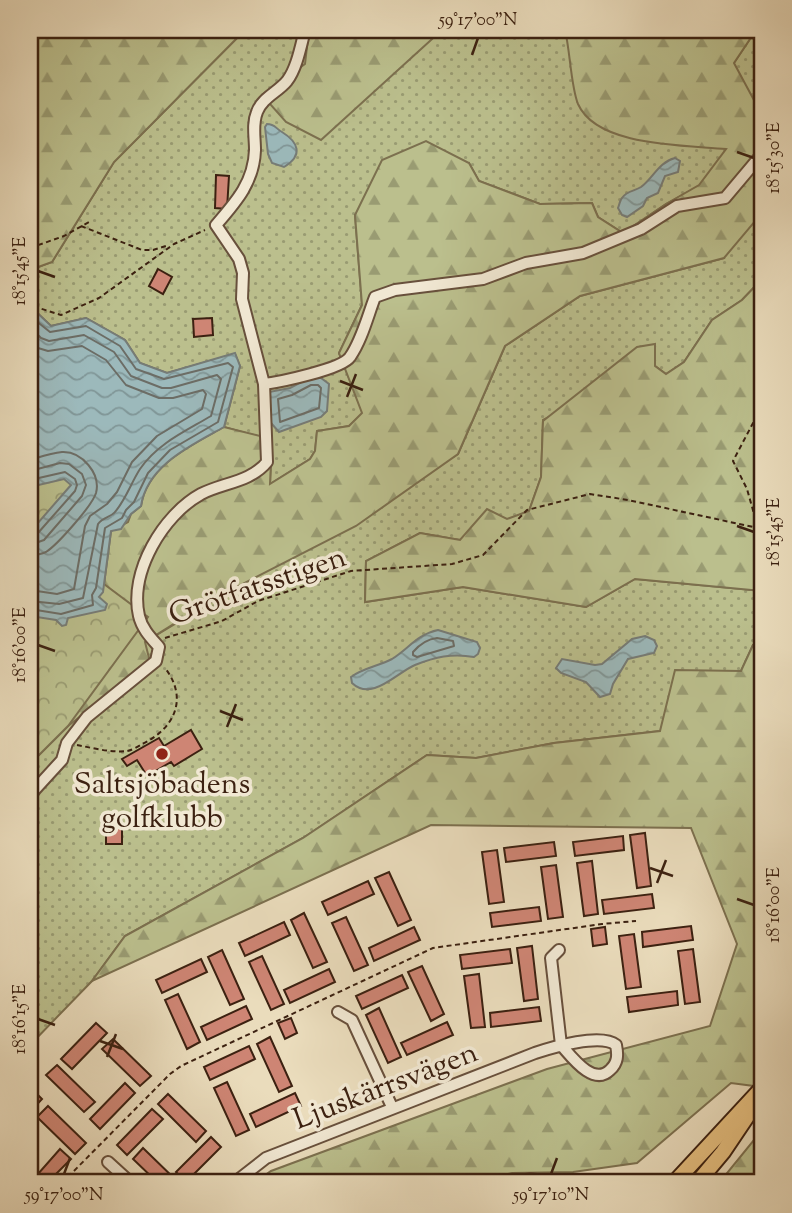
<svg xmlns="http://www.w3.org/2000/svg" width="792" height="1213" font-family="'Sorts Mill Goudy',serif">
<defs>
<pattern id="grass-dots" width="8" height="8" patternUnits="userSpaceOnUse" patternTransform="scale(1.75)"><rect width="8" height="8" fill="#bbbf8d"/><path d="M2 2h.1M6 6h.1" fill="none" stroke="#999b72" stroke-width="1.8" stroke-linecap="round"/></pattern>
<pattern id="forest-firs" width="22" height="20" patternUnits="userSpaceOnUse" patternTransform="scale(1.75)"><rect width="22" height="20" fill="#bbbf8d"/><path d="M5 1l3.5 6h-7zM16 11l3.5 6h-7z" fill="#999b72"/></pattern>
<pattern id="park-crowns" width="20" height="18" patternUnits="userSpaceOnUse" patternTransform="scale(1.75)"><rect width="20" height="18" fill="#bbbf8d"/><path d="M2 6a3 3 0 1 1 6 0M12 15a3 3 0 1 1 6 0" fill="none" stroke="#999b72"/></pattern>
<pattern id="water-waves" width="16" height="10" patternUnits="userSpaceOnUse" patternTransform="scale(1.75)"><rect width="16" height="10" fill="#9cb9bb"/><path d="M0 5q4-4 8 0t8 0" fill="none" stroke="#809697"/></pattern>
</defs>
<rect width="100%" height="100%" fill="#eadcbc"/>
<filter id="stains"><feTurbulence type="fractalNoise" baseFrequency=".00286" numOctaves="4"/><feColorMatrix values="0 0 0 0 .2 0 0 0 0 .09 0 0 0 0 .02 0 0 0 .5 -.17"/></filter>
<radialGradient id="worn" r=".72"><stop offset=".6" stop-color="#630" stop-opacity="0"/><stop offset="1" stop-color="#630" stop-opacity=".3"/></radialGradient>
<path fill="url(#grass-dots)" stroke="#7c704f" stroke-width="2" d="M245,30H565L567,37L734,63L756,30H762V279L742,300L712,320L684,362L666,374L655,366L543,420L541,477L529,511L460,540L420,533L366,561L365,602L463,587L586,607L635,579L762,591V644L753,645L741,671L660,731L554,743L476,758L427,755L303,838L125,936L92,981L30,1045V764L145,642L458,454L505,346L580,296L724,258L699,186L666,204L623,233L598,217L592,203L540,204L479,181L469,163L355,215L362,305L339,353L363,413L349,426L317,431L315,451L310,459L270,484L272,440L224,427L240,366L235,354L167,373L140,363L125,340L86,318L51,326L30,306V270L52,262L114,162Z"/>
<g fill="url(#forest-firs)" stroke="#7c704f" stroke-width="2">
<path d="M30,30H245L114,162L52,262L30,270Z"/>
<path d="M309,30H442L321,140L286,122L262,95L305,64Z"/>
<path d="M565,30H756L734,63L762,115V213L724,258L580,296L505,346L458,454L356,526L215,598L145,642L150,662L68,726L30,764V616L103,592L111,531L128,522L131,514L141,506C147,465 192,445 224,427L272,439L270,484L310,459L315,451L317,431L349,426L362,413L339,353L362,305L355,215L382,160L426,141L469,163L479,181L540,204L592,203L598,217L623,233L666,204L699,185L726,149C685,145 597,147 578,104C571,87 570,50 565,30Z"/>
<path d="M762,279V591L635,579L586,607L463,587L365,602L366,561L420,533L460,540L487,509L507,519L529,511L541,477L543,421L637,347L655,344V366L666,374L684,362L712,320L742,300Z"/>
<path d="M762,644V1087L731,1083L637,1163L573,1172L512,1173L469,1183H254L271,1171L547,1069L710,1026L737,944L691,828L431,825L92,981L125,936L303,838L427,755L476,758L554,743L660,731L675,670L741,671L753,645Z"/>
<path d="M762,1130V1183H719Z"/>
</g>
<path fill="url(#park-crowns)" stroke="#7c704f" stroke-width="2" d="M30,380L98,418L76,563L148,617L68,726L30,764Z"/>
<g fill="url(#water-waves)" stroke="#767c77" stroke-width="2">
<path d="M267,124C275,124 275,128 282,132C298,142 304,155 284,167L272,163L268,154L265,127Z"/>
<path d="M675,158L680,161L678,172L665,176L658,193L647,198L643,206L627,217L622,215L618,208C619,206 620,200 622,198C626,191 635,191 641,187C653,178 659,162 675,158Z"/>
<path d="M30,306L51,326L86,318L125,340L140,363L167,373L235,353L240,366L224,427C192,445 147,465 141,506L131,514L121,529L111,531L103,592L99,597L107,604L105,610L68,618L66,625L62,626L56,620L30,616V532L71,485L64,479L30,487Z"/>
<path d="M309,378H321L329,384L327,411L321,417L279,432L271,423L269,392L290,388Z"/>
<path d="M438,630L477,642L480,648L478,654L474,657C452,653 435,657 415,665C396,673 372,702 352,683L351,677C363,668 379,666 392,659C408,649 418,634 438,630Z"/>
<path d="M645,636L654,640L657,646L654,653L628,659L613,684L610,694L600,697L586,682L561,673L556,668L562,659L595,665L602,664L632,639Z"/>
</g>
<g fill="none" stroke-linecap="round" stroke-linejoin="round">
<g stroke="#6c6d66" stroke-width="2">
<path d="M30,316L50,332L86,326L120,346L136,369L164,379L228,363L233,367L218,422L170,450L148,473L134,502L126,510L122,518L105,528L96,588L92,595L93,605L61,614L30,609"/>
<path d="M30,327L41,338L49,341L84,335L114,352L131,376L162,388H171L217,375L221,379L211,416C186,431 158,443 140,469C131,483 126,499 115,512C111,517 103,517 98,524L83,598L59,604L30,601"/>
<path d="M30,342L38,348L48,351L82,346L106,360L126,385L159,398H173L203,390L206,394L202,409L157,436L132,462L117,492L107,504L90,516L85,526L74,589L57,594L30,590"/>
<path d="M311,385H318L321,388L319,408L280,422L278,399L292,395Z"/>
<path d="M30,460C40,457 51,453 62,452C82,451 101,474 96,493C92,506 57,545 46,552C40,555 36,555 30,555"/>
<path d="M30,471L60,463L69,464L82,474L86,485L82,496L44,540L30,545"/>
<path d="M30,480L65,472L75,479L77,485L75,491L38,533L30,536"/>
<path d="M437,638L453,641L454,646L417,657L413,655V652C420,644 427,639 437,638Z"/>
</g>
</g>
<g fill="#ce8574" stroke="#3c2111" stroke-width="2">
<path d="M216,175L229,176L227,209L215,208Z"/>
<path d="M158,269L172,277L163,294L149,286Z"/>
<path d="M212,318L213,335L194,337L193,319Z"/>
<path d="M191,730L202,749L174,766L171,762L147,776L137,760L127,766L122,759L159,738L164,746Z"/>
<path d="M113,817H122V844H106V830H113Z"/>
<path d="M645,833L651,886L637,888L630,835Z"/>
<path d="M623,836L624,850L575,856L573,842Z"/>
<path d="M554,842L556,856L506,862L504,848Z"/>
<path d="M497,850L504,902L489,904L482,852Z"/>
<path d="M592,861L598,914L584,916L577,863Z"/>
<path d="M556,865L563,917L548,919L541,867Z"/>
<path d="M389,872L411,920L398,926L375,878Z"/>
<path d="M368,881L374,894L328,915L322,902Z"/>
<path d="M652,894L654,908L604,914L602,900Z"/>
<path d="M539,907L541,921L492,927L490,913Z"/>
<path d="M304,913L327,962L313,968L291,920Z"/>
<path d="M346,917L368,965L354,971L332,923Z"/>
<path d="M284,922L290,935L245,956L239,943Z"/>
<path d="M691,926L693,940L643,947L642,932Z"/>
<path d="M414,927L420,940L374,961L369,948Z"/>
<path d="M605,927L607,944L593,946L591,929Z"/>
<path d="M634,934L641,987L626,989L619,936Z"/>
<path d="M532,946L538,999L524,1001L517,948Z"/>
<path d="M510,949L512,963L462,969L460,955Z"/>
<path d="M693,949L700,1002L685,1004L678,951Z"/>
<path d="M222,950L244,999L230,1005L208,957Z"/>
<path d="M262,956L284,1004L271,1010L249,962Z"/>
<path d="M201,959L207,972L162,993L156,980Z"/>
<path d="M422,966L444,1014L431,1021L408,972Z"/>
<path d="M329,969L335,982L290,1003L284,990Z"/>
<path d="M479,974L485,1027L471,1028L464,976Z"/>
<path d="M402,975L408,988L362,1009L356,996Z"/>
<path d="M677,991L678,1005L629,1012L627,997Z"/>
<path d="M178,994L200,1042L187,1049L165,1000Z"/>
<path d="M246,1006L252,1019L207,1040L201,1027Z"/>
<path d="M539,1007L541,1021L491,1027L490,1013Z"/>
<path d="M379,1008L401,1057L388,1063L366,1015Z"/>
<path d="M291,1018L297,1033L285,1039L278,1023Z"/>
<path d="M447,1022L453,1035L407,1055L401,1043Z"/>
<path d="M96,1023L107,1033L72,1069L61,1059Z"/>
<path d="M270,1037L292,1086L279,1092L257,1044Z"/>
<path d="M113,1039L151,1076L140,1086L102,1049Z"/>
<path d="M249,1046L255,1059L210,1080L204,1067Z"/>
<path d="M57,1065L95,1102L84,1112L46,1075Z"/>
<path d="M227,1082L249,1130L236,1136L214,1088Z"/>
<path d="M125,1083L135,1093L100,1129L90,1119Z"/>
<path d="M32,1089L42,1099L30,1112V1091Z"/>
<path d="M295,1093L301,1106L256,1127L250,1114Z"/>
<path d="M168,1094L206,1131L196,1142L158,1104Z"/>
<path d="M48,1106L86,1143L75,1154L37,1117Z"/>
<path d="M152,1109L163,1119L127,1155L117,1145Z"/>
<path d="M211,1137L221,1147L186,1182L176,1172Z"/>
<path d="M143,1148L179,1183H158L133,1159Z"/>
<path d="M60,1149L71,1159L47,1183H30Z"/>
</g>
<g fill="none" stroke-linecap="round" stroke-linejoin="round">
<g stroke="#68503c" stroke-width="14">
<g id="minor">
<path d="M264,384C280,382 342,369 350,357C362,340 368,315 375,297L395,290L483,279L526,263L583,253L641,229L677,206L725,198L762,154"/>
<path d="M30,795L62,760L67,743L87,717L156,661L159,647C151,638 142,629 139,616C129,572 163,515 201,494C222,483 251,482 267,462L264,384L242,299L243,273L239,259L216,225C236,202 254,182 255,150C255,137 252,124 257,112C262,98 278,92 287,81C297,68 301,45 305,30"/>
<path d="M559,950L551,958L561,1045"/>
<path d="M338,1012L352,1020L392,1107"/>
<path d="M108,1162L131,1183"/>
<path d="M234,1183L266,1158L535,1053C553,1047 601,1033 616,1045C618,1055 618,1063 610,1070C593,1087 571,1056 561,1045"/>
<path d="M513,1183L530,1179L555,1183"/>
</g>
</g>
<g stroke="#3c2111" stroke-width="18">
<g id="major">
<path d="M674,1183L762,1088"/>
<path d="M697,1183L723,1152L756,1103"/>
</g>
</g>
<g stroke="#3c2111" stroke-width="2" stroke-dasharray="5 3.5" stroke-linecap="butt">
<path d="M81,226L142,250H153L169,245"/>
<path d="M30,248L64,236L89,222"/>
<path d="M30,297L39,308L61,315L99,298L174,244L205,230"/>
<path d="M758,528L747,489L733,461L762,406"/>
<path d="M165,638L222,621L258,601L351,571L452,564L483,555L527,510L590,494L628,500L758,528L762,531"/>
<path d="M77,745C93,748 111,753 127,751C132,750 138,747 142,744C174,729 189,699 165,668"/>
<path d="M62,1183L170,1074L181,1066L433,948L602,924L636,921"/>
</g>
<use href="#minor" stroke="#f1e8d3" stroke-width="10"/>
<use href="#major" stroke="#e5be7e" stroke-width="14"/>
</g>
<path fill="none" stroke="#3c2111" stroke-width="2.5" d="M472,55L478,38M737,152L754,158M38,271L55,277M340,381L363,390M347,397L356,374M737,526L754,532M38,645L55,651M220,711L243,720M227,727L236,704M650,868L673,876M657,883L666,860M737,899L754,905M38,1019L55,1025M100,1041L123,1049M107,1057L116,1034M64,1174L70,1158M551,1174L557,1158"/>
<circle fill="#8f2418" stroke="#f1e8d3" stroke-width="2.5" cx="162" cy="754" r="7"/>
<g text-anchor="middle" stroke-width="7" stroke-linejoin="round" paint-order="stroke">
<g font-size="30" fill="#3c2111" stroke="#f1e8d3">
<text transform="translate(257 585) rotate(-19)" y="10">Grötfatsstigen</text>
<text transform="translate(385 1085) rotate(-21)" y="10">Ljuskärrsvägen</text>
</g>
<g font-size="30" fill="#3c2111" stroke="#f1e8d3">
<text x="162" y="793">Saltsjöbadens<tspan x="162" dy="34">golfklubb</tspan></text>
</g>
</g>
<rect width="792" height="1213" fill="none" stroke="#eadcbc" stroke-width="77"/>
<rect x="38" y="38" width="716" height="1136" fill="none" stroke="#3c2111" stroke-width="2.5"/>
<g font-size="18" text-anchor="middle" fill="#3c2111">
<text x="478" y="25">59°17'00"N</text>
<text transform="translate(773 158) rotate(-90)" y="6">18°15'30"E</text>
<text transform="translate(19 271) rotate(-90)" y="6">18°15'45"E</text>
<text transform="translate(773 532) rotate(-90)" y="6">18°15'45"E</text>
<text transform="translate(19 645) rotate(-90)" y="6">18°16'00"E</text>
<text transform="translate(773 905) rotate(-90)" y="6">18°16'00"E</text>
<text transform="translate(19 1019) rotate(-90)" y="6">18°16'15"E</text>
<text x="64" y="1200">59°17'00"N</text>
<text x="551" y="1200">59°17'10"N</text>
</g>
<rect width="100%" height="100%" filter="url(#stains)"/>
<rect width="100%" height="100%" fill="url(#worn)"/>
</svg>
